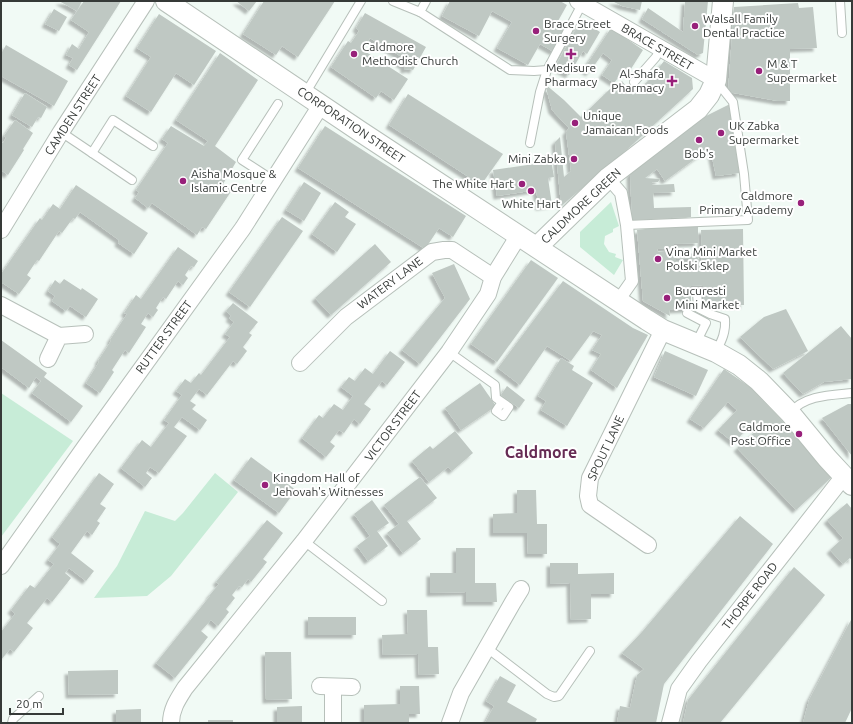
<svg xmlns="http://www.w3.org/2000/svg" width="853" height="724" font-family="Ubuntu,sans-serif">
<defs>
<filter id="shadow"><feDropShadow dx="-3.5" dy="3.5" stdDeviation="1" flood-color="#0004"/></filter>
</defs>
<rect width="100%" height="100%" fill="#f1faf5"/>
<g fill="#c7ecd7">
<path d="M611,202L619,226L613,229V232L605,236L604,244L609,252L616,254L615,257L623,260L614,275L580,247V232Z"/>
<path d="M1,393L73,441L1,537Z"/>
<path d="M215,473L238,492L171,576L147,596L94,598L117,566L145,511L175,521L183,513Z"/>
</g>
<g fill="#bfc8c3" filter="url(#shadow)">
<path d="M59,1H82L77,11Z"/>
<path d="M84,1H121L77,70L69,65L73,58L66,55L72,44L79,49L89,32L71,20Z"/>
<path d="M236,1H257L249,11Z"/>
<path d="M264,1H335L298,57L282,46L276,55L243,34Z"/>
<path d="M450,1H560L567,5L558,21L568,26L554,52L540,44L528,65L497,48L512,22L492,11L479,36L442,16Z"/>
<path d="M612,1H642L640,10L622,6Z"/>
<path d="M685,1H708L703,53L698,55L642,19L648,8L683,32Z"/>
<path d="M798,3L799,8L813,7L817,48L790,49V101H778L728,92L734,7Z"/>
<path d="M54,9L67,17L59,31L45,24Z"/>
<path d="M365,13L426,47L413,70L410,69L404,70V66L399,63L402,57L370,38L363,50L408,79L394,100L381,91L376,98L331,67L348,41L351,43L359,31L356,28Z"/>
<path d="M159,14L216,51L194,85L176,73L151,112L126,96L151,57L137,48Z"/>
<path d="M581,20L600,32L587,54L583,51L569,75L555,67Z"/>
<path d="M611,28L643,50L629,72L625,69L614,83L602,75L612,60L603,53L589,73L584,69Z"/>
<path d="M6,45L68,81L54,106L1,76V54Z"/>
<path d="M220,53L258,80L215,146L236,162L223,184L232,190L206,229L202,227L197,235L152,203L148,208L135,198L139,192L136,190L168,143L162,139L171,126L204,146L208,141L176,120Z"/>
<path d="M664,61L692,78L693,89L621,155L561,206L555,142L560,137L564,177L571,171L566,132L569,128L552,110L545,84L564,100L581,117L611,88L615,93L620,87L618,84L622,81L633,95L650,79Z"/>
<path d="M25,93L47,107L41,118L38,117L32,127L12,115Z"/>
<path d="M408,94L503,154L481,185L389,125Z"/>
<path d="M730,104L740,173L716,176L710,148L665,181L657,169L645,178L660,179L658,182H652V185L674,184L675,192L653,193L654,208L691,207V217L632,220L630,174L636,167L704,117Z"/>
<path d="M15,120L33,133L23,149L24,150L8,175L1,170V142L3,143L6,138L4,136Z"/>
<path d="M325,126L466,216L453,237L439,228L425,249L298,168Z"/>
<path d="M550,154L554,177L548,178L552,205L539,207L536,190L497,196L493,170L541,163L540,156Z"/>
<path d="M304,182L321,193L304,221L286,210Z"/>
<path d="M76,185L148,233L134,254L118,243L119,240L80,212L75,219L73,218L62,233L59,231L39,261L37,260L27,275L31,278L19,294L1,282V274L40,218L42,220L53,204L60,209Z"/>
<path d="M335,202L349,212L345,217L356,224L337,252L312,234Z"/>
<path d="M282,217L303,231L250,307L229,292Z"/>
<path d="M698,225V243L674,244V248L657,249L658,252L665,251L696,254L699,260L676,258V265H702L701,230L743,229L744,305L704,306L703,285L691,286V309L669,310L670,316L643,301L637,230L670,226Z"/>
<path d="M375,244L391,262L331,315L315,298Z"/>
<path d="M178,247L198,261L194,267L191,266L185,275L188,278L183,285L178,281L166,299L163,297L156,308L158,310L153,317L148,313L141,324L146,327L129,353L125,350L112,370L114,372L100,393L86,383L99,362L98,361L111,341L110,340L127,314L124,313L136,295L141,299Z"/>
<path d="M531,260L558,278L497,362L471,344Z"/>
<path d="M454,264L470,299L420,364L402,350L445,298L432,273Z"/>
<path d="M64,279L81,290L82,288L98,299L86,317L70,306L66,311L52,301L55,296L48,291L55,280L60,284Z"/>
<path d="M563,281L633,328L648,335L617,388L591,370L601,354L592,350L602,335L593,331L571,361L547,346L520,385L498,368Z"/>
<path d="M233,303L258,322L249,333L252,335L243,347L247,351L237,364L233,361L207,395L199,389L190,401L196,405L192,409L207,420L200,430L182,417L174,427L187,436L159,473L150,467L146,473L152,478L145,487L121,468L142,440L151,447L169,423L164,420L182,395L176,391L185,379L191,383L199,373L201,375L230,337L225,334L234,322L229,318L231,316L226,311Z"/>
<path d="M786,309L808,351L773,369L740,337L764,317Z"/>
<path d="M841,326L852,339V379L824,382L803,394L783,373Z"/>
<path d="M1,340L47,373L44,377L83,406L71,422L32,393L41,381L36,377L29,388L1,367Z"/>
<path d="M390,351L405,362L387,385L382,381L364,404L371,409L360,424L354,419L344,433L339,430L330,442L335,446L326,457L302,438L319,415L323,418L334,404L343,410L353,396L341,387L349,377L355,381L365,368L373,374Z"/>
<path d="M665,351L708,370L696,396L654,377Z"/>
<path d="M561,358L574,366L572,370L593,383L567,426L541,410L546,401L538,396Z"/>
<path d="M724,369L750,387L834,475L796,510L737,448L757,430L751,424L734,443L718,430L737,410L728,402L704,428L690,419Z"/>
<path d="M480,383L496,406L461,430L445,408Z"/>
<path d="M507,386L525,400L519,408L501,395Z"/>
<path d="M848,404H852V456L822,418Z"/>
<path d="M455,431L473,453L452,471L448,467L429,482L412,461L430,446L433,449Z"/>
<path d="M251,457L296,490L279,513L234,480Z"/>
<path d="M99,473L114,484L100,504L106,508L97,521L100,523L92,535L87,531L71,553L94,571L86,581L69,568L65,573L71,578L52,602L47,598L27,623L33,628L14,652L10,649L1,660V632L15,614L11,610L30,585L35,588L54,564L48,560L60,544L52,537Z"/>
<path d="M420,477L437,498L407,521L421,539L403,553L387,533L399,524L384,505Z"/>
<path d="M517,490H536L537,524H547V554H528L527,533H493V514L517,513Z"/>
<path d="M372,500L389,523L377,531L388,546L368,561L357,546L370,536L354,514Z"/>
<path d="M847,503L852,509V561L850,558L843,564L830,550L843,538L827,520Z"/>
<path d="M740,516L773,544L664,684L656,723H617L620,706L630,708L637,675L644,669L622,653L642,632Z"/>
<path d="M267,520L283,533L263,559L267,562L251,582L248,579L242,587L239,586L232,595L235,598L226,609L229,612L218,626L211,620L201,631L208,637L175,678L156,663L210,596H209L219,584L216,582Z"/>
<path d="M456,548H475V583H496L497,602H466V592L430,593V573H456Z"/>
<path d="M550,563H578V574L614,573V594H591V619L571,620L570,583L550,584Z"/>
<path d="M794,567L825,595L720,723H683L688,700L699,686Z"/>
<path d="M407,610H427L428,647H438L439,674L419,675L418,654L383,655L382,635L408,634Z"/>
<rect x="308" y="617" width="48" height="18"/>
<path d="M852,618V708L845,723H803L809,700Z"/>
<path d="M265,652H291L292,699L266,700Z"/>
<path d="M118,670V694L69,695L68,671Z"/>
<path d="M500,676L516,685L507,702L537,719L535,723H485L494,706L486,701Z"/>
<path d="M400,686H419L420,714H409V723H364V705L400,704Z"/>
<path d="M302,706V723H277V707Z"/>
<path d="M141,709V723H116V710Z"/>
<rect x="208" y="720" width="25" height="3"/>
</g>
<g fill="none" stroke-linecap="round" stroke-linejoin="round">
<g stroke="#b7c0ba" stroke-width="10">
<g id="service">
<path d="M393,1L420,12"/>
<path d="M426,1L420,12L510,70L534,71L547,70L582,4"/>
<path d="M840,1L842,33"/>
<path d="M634,82L656,57L660,48"/>
<path d="M305,94L361,1"/>
<path d="M61,132L132,180"/>
<path d="M530,143L540,92L547,70"/>
<path d="M92,153L113,120L153,146"/>
<path d="M273,180L242,160L278,104"/>
<path d="M627,225L748,220L744,174L733,102L717,82"/>
<path d="M697,292L698,308L710,314L725,319C726,332 722,340 716,352"/>
<path d="M687,313L706,323L696,343"/>
<path d="M449,352L495,385L496,398L509,407L503,416L496,411L502,402"/>
<path d="M790,413C804,395 832,395 852,393"/>
<path d="M304,541L382,601"/>
<path d="M487,648L547,694L554,697L559,696L590,651"/>
<path d="M12,723L13,719L39,696"/>
</g>
</g>
<g stroke="#b7c0ba" stroke-width="14">
<path id="pedestrian" d="M608,178L621,193L627,225L632,281L618,301"/>
</g>
<g stroke="#b7c0ba" stroke-width="18">
<g id="minor">
<path d="M578,1L716,80"/>
<path d="M1,230L61,132L146,1"/>
<path d="M1,305L59,336"/>
<path d="M48,359L59,336L85,334"/>
<path d="M300,363L346,317L432,252L444,250H452L493,277"/>
<path d="M648,545L590,505L588,496L590,478L663,330"/>
<path d="M1,566L85,447L243,228L321,105"/>
<path d="M320,686L352,687"/>
<path d="M333,687V723"/>
<path d="M171,723C171,709 178,699 185,688L304,541L449,352L488,294L493,277L519,235"/>
<path d="M450,723L461,693L513,602L521,589"/>
<path d="M670,723L679,689L699,661L844,476"/>
</g>
</g>
<g stroke="#b7c0ba" stroke-width="22">
<g id="tertiary">
<path d="M166,1L361,132L647,320L663,330L716,352L739,365L759,381L790,413L827,458L852,485"/>
<path d="M537,247L608,178L698,109L709,95L716,80L723,1"/>
</g>
</g>
<use href="#service" stroke="#fff" stroke-width="8"/>
<use href="#pedestrian" stroke="#fff" stroke-width="12"/>
<use href="#minor" stroke="#fff" stroke-width="16"/>
<use href="#tertiary" stroke="#fff" stroke-width="20"/>
</g>
<g fill="#98207a" stroke="#fff" stroke-width="1.5">
<circle cx="695" cy="26" r="4"/>
<circle cx="536" cy="31" r="4"/>
<circle cx="354" cy="54" r="4"/>
<path d="M569 48h4v4h4v4h-4v4h-4v-4h-4v-4h4z"/>
<circle cx="759" cy="71" r="4"/>
<path d="M670 75h4v4h4v4h-4v4h-4v-4h-4v-4h4z"/>
<circle cx="575" cy="123" r="4"/>
<circle cx="721" cy="133" r="4"/>
<circle cx="699" cy="140" r="4"/>
<circle cx="574" cy="159" r="4"/>
<circle cx="183" cy="181" r="4"/>
<circle cx="522" cy="184" r="4"/>
<circle cx="531" cy="191" r="4"/>
<circle cx="801" cy="203" r="4"/>
<circle cx="658" cy="259" r="4"/>
<circle cx="667" cy="298" r="4"/>
<circle cx="799" cy="434" r="4"/>
<circle cx="265" cy="485" r="4"/>
</g>
<g text-anchor="middle" stroke-width="4" stroke-linejoin="round" paint-order="stroke">
<g font-size="12" fill="#363a38" stroke="#fff" text-anchor="start">
<text x="703" y="23">Walsall Family<tspan x="703" dy="14">Dental Practice</tspan></text>
<text x="544" y="28">Brace Street<tspan x="544" dy="14">Surgery</tspan></text>
<text x="362" y="51">Caldmore<tspan x="362" dy="14">Methodist Church</tspan></text>
<text x="767" y="68">M &amp; T<tspan x="767" dy="14">Supermarket</tspan></text>
<text x="571" y="72" text-anchor="middle">Medisure<tspan x="571" dy="14">Pharmacy</tspan></text>
<text x="664" y="78" text-anchor="end">Al-Shafa<tspan x="664" dy="14">Pharmacy</tspan></text>
<text x="583" y="120">Unique<tspan x="583" dy="14">Jamaican Foods</tspan></text>
<text x="729" y="130">UK Zabka<tspan x="729" dy="14">Supermarket</tspan></text>
<text x="699" y="158" text-anchor="middle">Bob's</text>
<text x="566" y="163" text-anchor="end">Mini Zabka</text>
<text x="191" y="178">Aisha Mosque &amp;<tspan x="191" dy="14">Islamic Centre</tspan></text>
<text x="514" y="188" text-anchor="end">The White Hart</text>
<text x="793" y="200" text-anchor="end">Caldmore<tspan x="793" dy="14">Primary Academy</tspan></text>
<text x="531" y="208" text-anchor="middle">White Hart</text>
<text x="666" y="256">Vina Mini Market<tspan x="666" dy="14">Polski Sklep</tspan></text>
<text x="675" y="295">Bucuresti<tspan x="675" dy="14">Mini Market</tspan></text>
<text x="791" y="431" text-anchor="end">Caldmore<tspan x="791" dy="14">Post Office</tspan></text>
<text x="273" y="482">Kingdom Hall of<tspan x="273" dy="14">Jehovah's Witnesses</tspan></text>
</g>
<g font-size="12" fill="#363a38" stroke="#fff">
<text transform="translate(657 47) rotate(30)" y="4">BRACE STREET</text>
<text transform="translate(73 115) rotate(-57)" y="4">CAMDEN STREET</text>
<text transform="translate(351 125) rotate(34)" y="4">CORPORATION STREET</text>
<text transform="translate(581 206) rotate(-43)" y="4">CALDMORE GREEN</text>
<text transform="translate(390 283) rotate(-37)" y="4">WATERY LANE</text>
<text transform="translate(164 337) rotate(-54)" y="4">RUTTER STREET</text>
<text transform="translate(393 426) rotate(-53)" y="4">VICTOR STREET</text>
<text transform="translate(606 448) rotate(-65)" y="4">SPOUT LANE</text>
<text transform="translate(750 596) rotate(-52)" y="4">THORPE ROAD</text>
</g>
<g font-size="16" font-weight="bold" fill="#662b54" stroke="#fff">
<text x="541" y="458">Caldmore</text>
</g>
</g>
<rect width="853" height="724" fill="none" stroke="#363a38" stroke-width="4"/>
<path d="M10 708v6h53v-6" fill="none" stroke="#363a38" stroke-width="2"/>
<text x="16" y="708" font-size="12" fill="#363a38" stroke="#ffffff" stroke-width="3" paint-order="stroke">20 m</text>
</svg>
